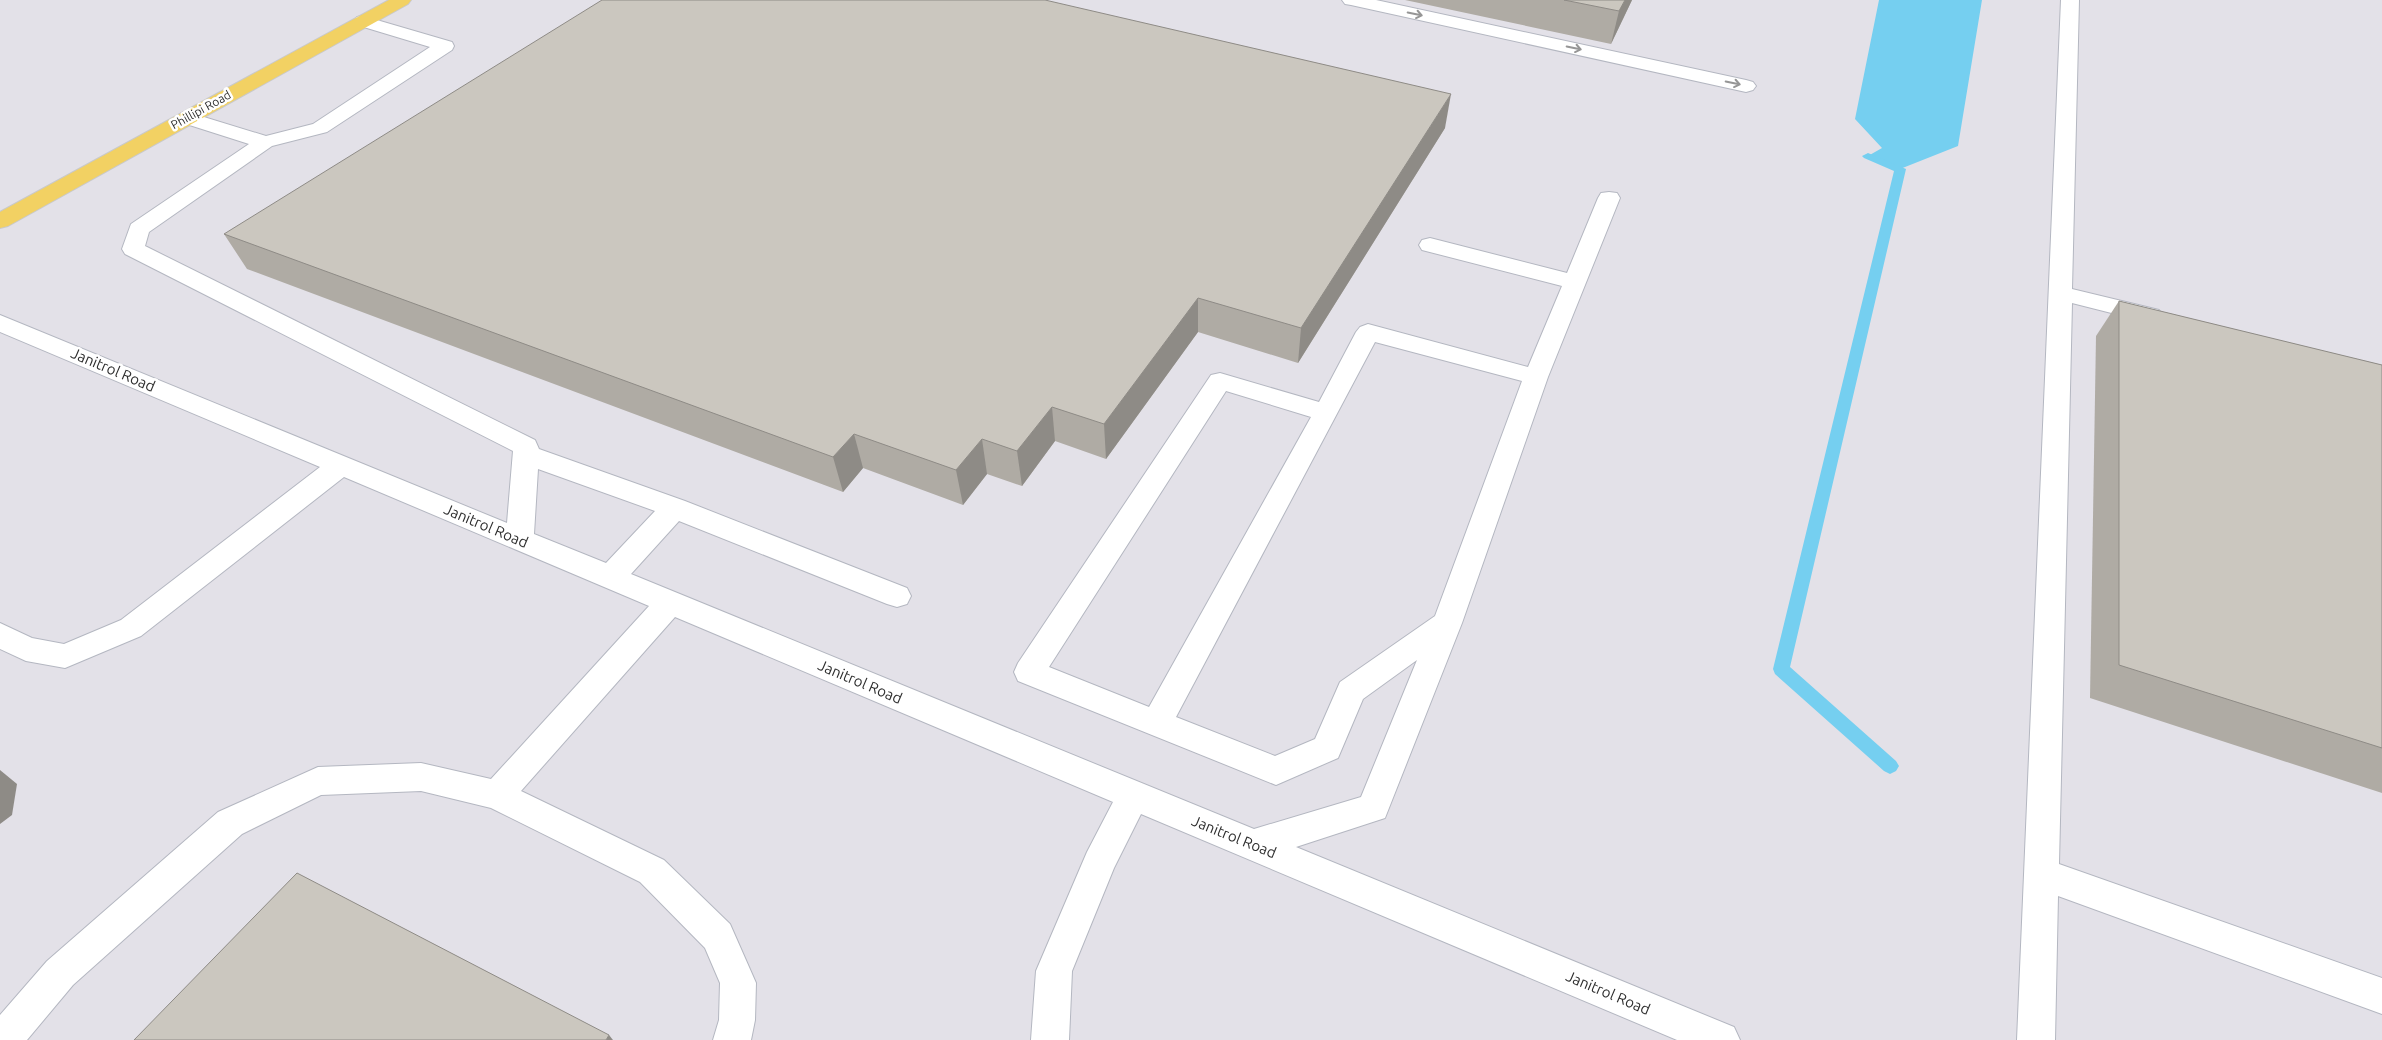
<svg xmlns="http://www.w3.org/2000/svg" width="2382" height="1040" font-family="Ubuntu,sans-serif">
<rect width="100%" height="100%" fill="#efe9e1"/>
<rect fill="#e3e1e8" x="0" y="0" width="2382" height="1040"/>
<path fill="#75cff0" d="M1879,0H1982L1958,146L1900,169L1868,156L1882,148L1855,119Z"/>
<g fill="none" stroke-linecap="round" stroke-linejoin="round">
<path fill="#75cff0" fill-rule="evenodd" d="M1868,153L1906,169L1790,667L1896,761L1899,766L1896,771L1890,774L1884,771L1775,674L1773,669L1894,171L1864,158L1862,156Z"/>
<g stroke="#b4b7c1" stroke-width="2">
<g id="minor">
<path d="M1342,0H1376L1746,80L1753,82L1756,86L1753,90L1746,92L1351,5L1345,4Z"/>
<path d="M2061,0H2079L2072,289L2159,310L2163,315L2159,320L2151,323L2072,303L2059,864L2382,978V1014L2058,896L2055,1040H2017Z"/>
<path d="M363,16L452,42L454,46L452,50L327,132L272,146L149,232L145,246L535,440L539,449L685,501L907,588L911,596L907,604L897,607L887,604L679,521L631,574L1254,829L1361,797L1417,660L1363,699L1338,758L1276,785L1018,681L1014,672L1018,663L1211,375L1220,373L1319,402L1356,332L1360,327L1368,324L1528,367L1562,286L1422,250L1419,245L1422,240L1430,238L1567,273L1598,198L1601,193L1609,192L1617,193L1620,198L1548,377L1462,623L1385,818L1296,847L1734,1027L1740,1040H1677L1141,814L1114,868L1072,971L1069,1040H1031L1036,971L1087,852L1113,802L675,617L521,791L664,860L730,924L756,983L755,1020L751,1040H713L719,1020L720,983L705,948L640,882L491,808L421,791L321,795L242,834L73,985L27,1040H0V1015L47,961L218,812L318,767L421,763L491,779L649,606L344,477L141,636L65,668L26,661L0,649V623L32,638L64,644L121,620L320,467L0,332V315L507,523L513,451L125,254L122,249L131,224L249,144L180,122L177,118L180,114L187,112L194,114L266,136L313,124L430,47L357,25L354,21L357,17ZM1375,342L1522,381L1435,616L1340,682L1315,739L1275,756L1176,717ZM1226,391L1311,417L1149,707L1049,667ZM538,469L655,511L606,563L534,534Z"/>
</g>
</g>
<g stroke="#c9c9c9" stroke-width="2">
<path id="major" d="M389,0H411L408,4L8,226L0,228V212Z"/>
</g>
<use href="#minor" fill="#fff" fill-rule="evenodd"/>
<use href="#major" fill="#f2d163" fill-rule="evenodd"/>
</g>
<g fill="#afaba4">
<path d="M1405,0H1632L1611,44Z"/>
<path d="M1445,128L1298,363L1198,332L1106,459L1055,441L1022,486L987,474L963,505L863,468L843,492L247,269L224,234Z"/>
<path d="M2119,301L2382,365V793L2090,698L2096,336Z"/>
</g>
<g fill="#8e8b86">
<path d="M1625,0H1632L1611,44L1619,11Z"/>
<path d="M1451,94L1445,128L1298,363L1301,328Z"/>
<path d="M1198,298V332L1106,459L1104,424Z"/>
<path d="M1052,407L1055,441L1022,486L1017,451Z"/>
<path d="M854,434L863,468L843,492L833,457Z"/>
<path d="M982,439L987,474L963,505L956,470Z"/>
<path d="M0,770L17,784L12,815L0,824Z"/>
<path d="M609,1035L613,1040H606Z"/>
</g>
<g fill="#cbc7bf" stroke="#8e8b86">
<path d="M602,0H1045L1451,94L1301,328L1198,298L1104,424L1052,407L1017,451L982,439L956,470L854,434L833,457L224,234Z"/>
<path d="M1564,0H1625L1619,11Z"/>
<path d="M2119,301L2382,365V748L2119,665Z"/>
<path d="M297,873L609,1035L606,1040H134Z"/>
</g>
<defs><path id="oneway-shaft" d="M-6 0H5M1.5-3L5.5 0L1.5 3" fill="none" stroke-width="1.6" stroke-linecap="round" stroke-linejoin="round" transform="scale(1.25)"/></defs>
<g stroke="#969696">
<use href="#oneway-shaft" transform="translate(1415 14) rotate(12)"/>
<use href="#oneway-shaft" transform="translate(1574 48) rotate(12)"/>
<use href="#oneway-shaft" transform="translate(1733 83) rotate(12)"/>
</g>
<g text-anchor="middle" stroke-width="5" stroke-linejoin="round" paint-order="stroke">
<g font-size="12" fill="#2e2e2e" stroke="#fff">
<text transform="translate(201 110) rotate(-29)" y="4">Phillipi Road</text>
</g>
<g font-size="15" fill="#2e2e2e" stroke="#fff">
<text transform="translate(113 370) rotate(23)" y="5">Janitrol Road</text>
<text transform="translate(486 526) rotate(23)" y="5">Janitrol Road</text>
<text transform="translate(860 682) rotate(23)" y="5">Janitrol Road</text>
<text transform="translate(1234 837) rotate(22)" y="5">Janitrol Road</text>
<text transform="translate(1608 993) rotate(23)" y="5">Janitrol Road</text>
</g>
</g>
</svg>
